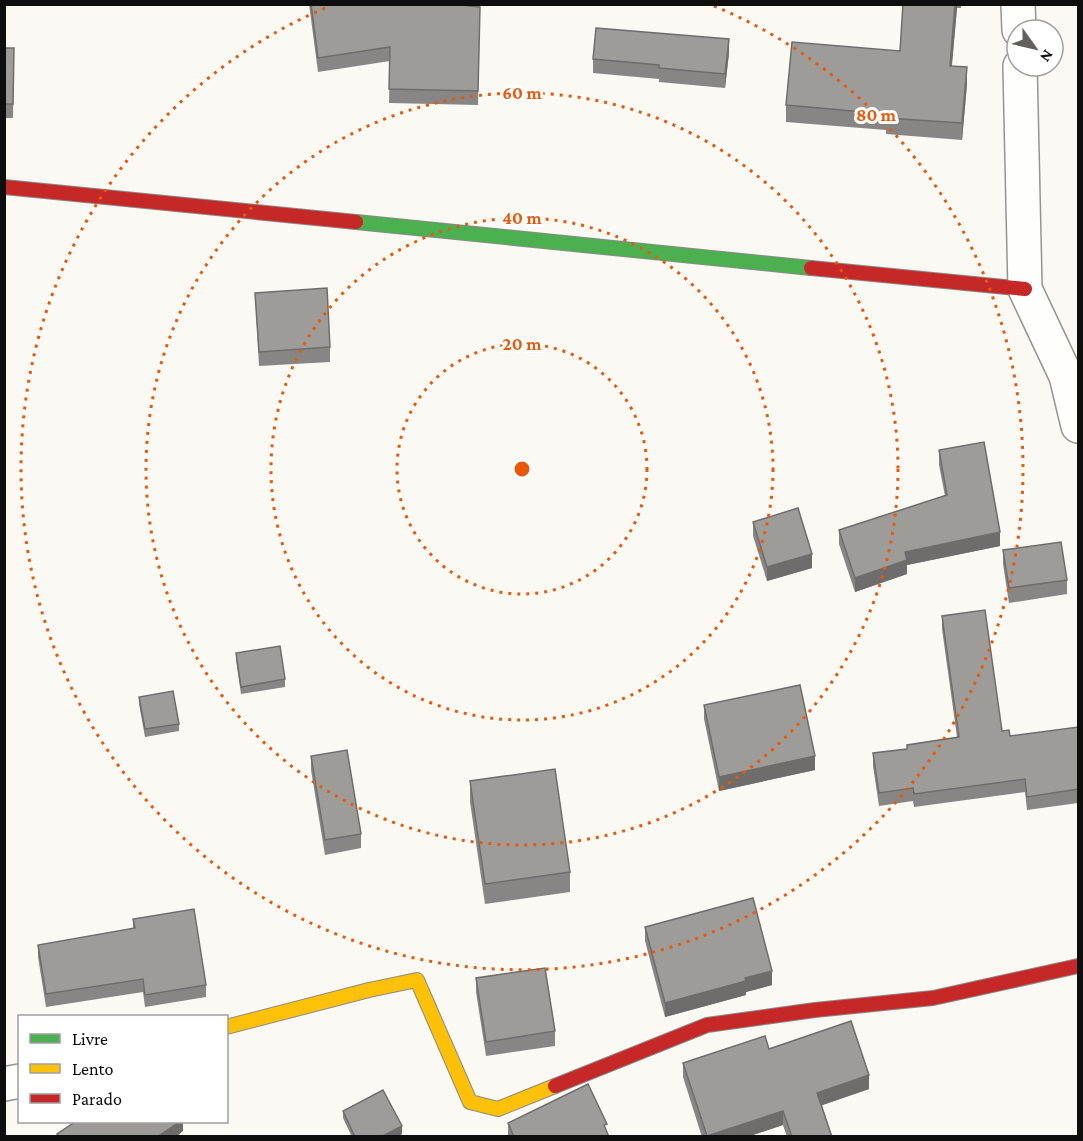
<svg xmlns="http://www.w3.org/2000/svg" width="1083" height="1141" font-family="'Crimson Pro',serif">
<rect width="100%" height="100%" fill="#faf9f4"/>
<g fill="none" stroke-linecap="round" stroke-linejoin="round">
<g stroke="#949492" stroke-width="36">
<g id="street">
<path d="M1018,4L1019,30"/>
<path d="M1020,66L1025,289L1066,376L1078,426"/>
<path d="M4,1084L20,1081"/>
</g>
</g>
<g stroke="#8b8a88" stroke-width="16">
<path id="fast" d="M356,222L811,268"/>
</g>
<g stroke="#8b8a88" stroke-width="16">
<path id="slow" d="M226,1027L369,990L417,980L470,1102L498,1109L555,1086"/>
</g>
<g stroke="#8b8a88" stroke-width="16">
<g id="jam">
<path d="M4,187L356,222"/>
<path d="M811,268L1025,289"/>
<path d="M555,1086L707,1025L815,1010L933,998L1078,966"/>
</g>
</g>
<use href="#street" stroke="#fefefd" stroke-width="33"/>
<use href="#fast" stroke="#4caf50" stroke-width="14"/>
<use href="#slow" stroke="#ffc107" stroke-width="14"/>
<use href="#jam" stroke="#c62828" stroke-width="14"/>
</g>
<g fill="#888684">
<path d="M309,4H451L480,7L478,105L389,103L390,61L318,72Z"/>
<path d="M903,4H961V8H957L952,66L967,84L962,140L886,134V130L786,122V105L900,51Z"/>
<path d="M4,48H14L13,118H4Z"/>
<path d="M729,53L725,88L659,82V79L593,73V59Z"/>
<path d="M255,293L330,347V362L259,366Z"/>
<path d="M939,450L1000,546L907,565V574L855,592L839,544V530L945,496L939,465Z"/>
<path d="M753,522L812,568L767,581L753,536Z"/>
<path d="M1003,550L1067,580V594L1009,603L1003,564Z"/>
<path d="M942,616L1002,731L1010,736L1078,727V803L1027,810L1025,792L914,807L913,801L879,806L873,766V753L907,749V745L957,737L942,629Z"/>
<path d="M236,653L285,679V687L241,694L236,660Z"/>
<path d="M139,697L179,724V731L145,737L139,704Z"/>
<path d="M704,705L815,770L719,791L704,719Z"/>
<path d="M311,756L361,834V848L325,855L311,770Z"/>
<path d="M470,781L570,872V892L485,904L470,802Z"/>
<path d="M133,919L206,985V997L145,1007L143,992L46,1007L38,957V945L133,929Z"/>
<path d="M645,927L772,985L746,992V995L665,1017L645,941Z"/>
<path d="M476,978L555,1031V1046L486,1056L476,992Z"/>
<path d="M769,1049L869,1089L822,1105L832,1137H787L783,1125L747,1137H702L683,1077V1063Z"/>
<path d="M343,1111L402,1134L396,1137H352L343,1118Z"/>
<path d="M508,1123L607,1132L609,1137H508Z"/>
</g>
<g fill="#6f6d6b">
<path d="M955,4H957V8L950,83V66Z"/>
<path d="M729,39V53L725,88V74Z"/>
<path d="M967,67V84L962,140V123Z"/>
<path d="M1000,532V546L907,565V574L855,592V578L905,552Z"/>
<path d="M812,554V568L767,581V567Z"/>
<path d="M815,756V770L719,791V777Z"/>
<path d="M772,971V985L746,992V995L665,1017V1003L745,978Z"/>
<path d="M869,1075V1089L817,1107V1093Z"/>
<path d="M783,1111V1125L747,1137H707V1136Z"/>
<path d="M179,1122H183V1131L176,1137H157Z"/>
<path d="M402,1126V1134L396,1137H381Z"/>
</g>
<g fill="#9e9c99" stroke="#6f6d6b" stroke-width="1.5">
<path d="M311,4H451L480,7L478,91L389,89L390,47L318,58Z"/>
<path d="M903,4H955L950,66L967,67L962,123L886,118V114L786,105L792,42L900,51Z"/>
<path d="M596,28L729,39L725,74L659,68V65L593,59Z"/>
<path d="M4,48H14L13,104H4Z"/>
<path d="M327,288L330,347L259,352L255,293Z"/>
<path d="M984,442L1000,532L905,552L907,560L855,578L839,530L947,495L939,450Z"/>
<path d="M798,508L812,554L767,567L753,522Z"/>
<path d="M1061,542L1067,580L1009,588L1003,550Z"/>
<path d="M985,610L1002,731L1009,730L1010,736L1078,727V789L1027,797L1025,779L914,794L913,788L879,793L873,753L907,749V745L959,737L942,616Z"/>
<path d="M280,646L285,679L241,687L236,653Z"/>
<path d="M800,685L815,756L719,777L704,705Z"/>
<path d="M173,691L179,724L145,729L139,697Z"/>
<path d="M347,750L361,834L325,840L311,756Z"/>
<path d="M555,769L570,872L485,884L470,781Z"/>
<path d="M753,898L772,971L745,978L746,981L665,1003L645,927Z"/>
<path d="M194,909L206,985L145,995L143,979L46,994L38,945L135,928L133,919Z"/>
<path d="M545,968L555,1031L486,1042L476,978Z"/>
<path d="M851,1021L869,1075L817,1093L832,1137H792L783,1111L707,1136L683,1063L765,1036L769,1049Z"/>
<path d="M588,1084L607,1124L604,1125L609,1137H514L508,1123Z"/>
<path d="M383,1090L402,1126L381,1137H355L343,1111Z"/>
<path d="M75,1122H179L157,1137H59L57,1134Z"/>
</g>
<g fill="none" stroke="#e8590c" stroke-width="3" stroke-dasharray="3 6">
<circle cx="522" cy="469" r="125"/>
<circle cx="522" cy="469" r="251"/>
<circle cx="522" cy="469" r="376"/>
<path d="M714 6A501 501 0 1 1 330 6"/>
</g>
<circle cx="522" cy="469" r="9" fill="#e8590c" stroke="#fff" stroke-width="3"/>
<g font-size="18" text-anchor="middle" font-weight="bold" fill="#e8590c" stroke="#fff" stroke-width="6" stroke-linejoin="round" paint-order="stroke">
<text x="522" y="99">60 m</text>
<text x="876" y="121">80 m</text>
<text x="522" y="224">40 m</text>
<text x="522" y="350">20 m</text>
</g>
<rect width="1083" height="1141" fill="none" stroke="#0e0e0e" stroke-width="12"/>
<rect x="18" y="1015" width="210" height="108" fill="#ffffff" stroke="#9f9f9f" stroke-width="1.5"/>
<rect x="30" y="1034" width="30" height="9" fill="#4caf50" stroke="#9f9f9f" stroke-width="1.5"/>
<text x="72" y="1045" font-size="18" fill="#0e0e0e">Livre</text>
<rect x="30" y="1064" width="30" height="9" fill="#ffc107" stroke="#9f9f9f" stroke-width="1.5"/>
<text x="72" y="1075" font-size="18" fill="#0e0e0e">Lento</text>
<rect x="30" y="1094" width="30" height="9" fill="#c62828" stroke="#9f9f9f" stroke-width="1.5"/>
<text x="72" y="1105" font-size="18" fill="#0e0e0e">Parado</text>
<g transform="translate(1035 48) rotate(124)"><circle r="28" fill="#ffffff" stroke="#9f9f9f" stroke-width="1.5"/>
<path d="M0-4.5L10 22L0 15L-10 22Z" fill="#61605e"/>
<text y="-9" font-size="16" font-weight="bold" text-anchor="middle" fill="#0e0e0e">N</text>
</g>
</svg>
